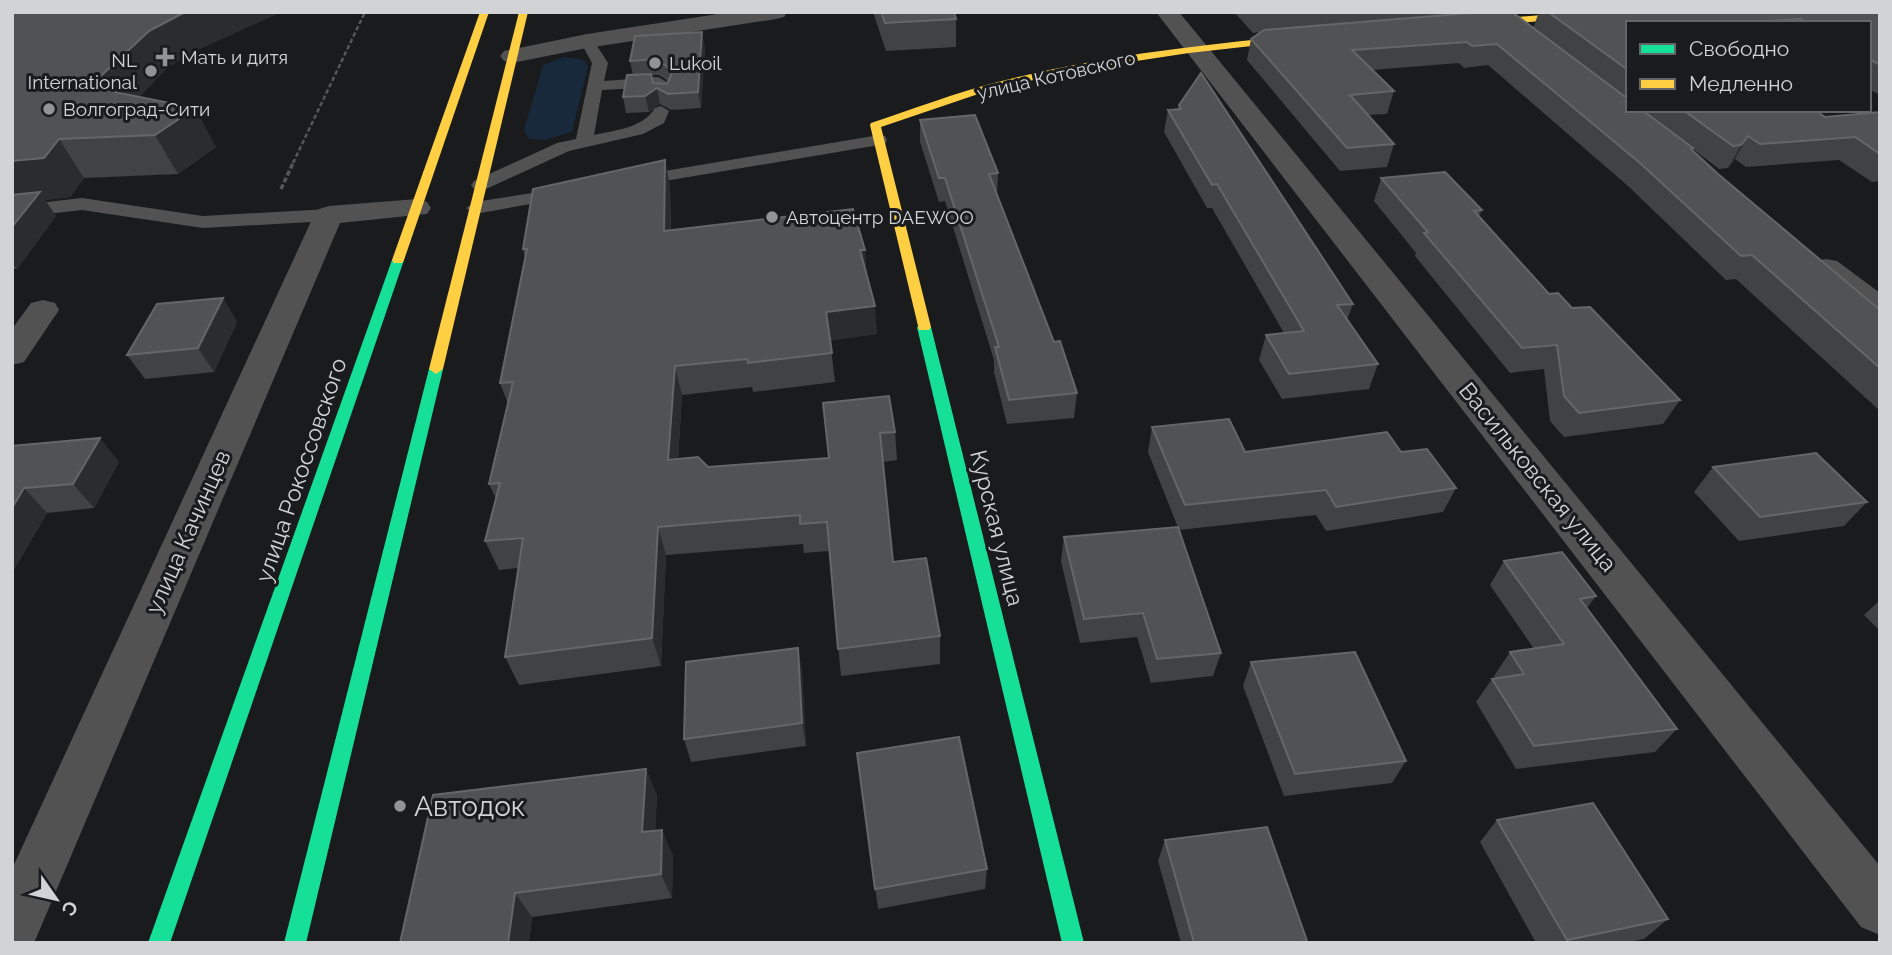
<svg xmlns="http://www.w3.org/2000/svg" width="1892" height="955" font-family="Raleway,sans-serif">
<rect width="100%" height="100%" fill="#1a1b1d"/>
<path fill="#18293c" d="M564,57L584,60L588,66L572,132L545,140L529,139L524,131L543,65Z"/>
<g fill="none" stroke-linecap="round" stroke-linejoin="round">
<path stroke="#555657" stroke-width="2.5" stroke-dasharray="4.5 2.5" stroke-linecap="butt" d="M293,163L365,12"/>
<path stroke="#555657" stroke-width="3.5" stroke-dasharray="5 2.5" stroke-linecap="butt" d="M281,189L294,161"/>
<g fill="#525253" fill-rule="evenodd">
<path d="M587,37L592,38L608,63L604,81L658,77L674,86L670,97H658L656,87L602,90L594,135C616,130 643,128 655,108L661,106L669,111L664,123L643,134L569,151L486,189H474L471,185L474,181L557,143L576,139L592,63L580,41Z"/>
<path d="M879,135L885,136L887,140L885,144L635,186L626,181L635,176Z"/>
<path d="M564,188L570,189L573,193L570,197L475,214L466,208L475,202Z"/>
<path d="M82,198L203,216L329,209L338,215L329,221L203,228L82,210L12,218V206Z"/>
</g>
<g fill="#525253" fill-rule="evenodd">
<path d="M731,12H787L784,17L776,19L587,48L512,63L504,61L500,56L504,51L587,34Z"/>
<path d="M1156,12H1179L1880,866V935L1861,927Z"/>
<path d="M417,199L427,202L431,208L427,214L340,223L34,943H12V869L314,215L319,209L329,206Z"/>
<path d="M1826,259L1837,261L1880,293V319L1868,316L1815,275L1810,268L1815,261Z"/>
<path d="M43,300L55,303L59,310L24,362L12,365V329L31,303Z"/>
</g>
<g fill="#16e098" fill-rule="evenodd">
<path d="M398,256L404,260L170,943H148L392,260Z"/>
<path d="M924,323L931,327L1084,943H1062L917,327Z"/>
<path d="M436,364L443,369L306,943H284L429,369Z"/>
</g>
<g fill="#ffcf43" fill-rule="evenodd">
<path d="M480,12H489L404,260L402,263H394L392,260Z"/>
<path d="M519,12H528L443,369L436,374L429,369Z"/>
<path d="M1577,12H1616L1612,15L1471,27L1466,24L1471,21Z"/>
<path d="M1303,35L1306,36V40L1189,53L1077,70L990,90L881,127L931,327L929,330H919L870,125L871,123C913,109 955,93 998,82C1098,56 1201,45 1303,35Z"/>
</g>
</g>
<g fill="#414243" fill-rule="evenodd">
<path d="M12,12H281L197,50L168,67L139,97L216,147L178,174L84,178L70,197L45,200L56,216L17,269H12Z"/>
<path d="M873,12H954L956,19V47L886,51Z"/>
<path d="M1234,12H1512L1533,28L1539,12H1880V95L1869,89V23H1628V110H1815L1825,117L1880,112V181L1872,182L1839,160L1746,167L1735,159L1728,168L1719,169L1693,149L1692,150L1718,174L1880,310V411L1736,279L1726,280L1628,186L1488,65L1464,68L1459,63L1372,70L1394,91L1387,114L1368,115L1394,144L1387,167L1340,171L1247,60L1251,39L1261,32L1253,33Z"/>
<path d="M705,47L701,108L671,110L660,104L649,112L626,113L623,97L633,75L630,61ZM651,75H659L668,81L667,84L653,83Z"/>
<path d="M1179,105L1353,304L1347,320L1378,364L1369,389L1282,399L1259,360L1266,335L1284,333L1212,208H1207L1164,132L1168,110L1178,109Z"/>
<path d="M920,120L998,173L997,195L1054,342L1077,393L1074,418L1007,424L994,372V360L945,201L939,202L920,142Z"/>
<path d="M665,160L670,187L671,230L865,250L866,273L877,334L830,340L835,382L753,392L752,387L682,395L678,459L708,467L829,458L823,403L895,432L897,460L883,462L893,562L940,636V664L841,676L829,551L804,553L803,544L666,555L661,666L519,685L505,657L518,568L499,570L485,541L496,499L489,484L508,404L500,383L525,258L523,249Z"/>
<path d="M1381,178L1482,210L1479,216L1549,294L1572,308L1680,400L1663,424L1564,437L1550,421L1544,369L1510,373L1415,256L1416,253L1374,201Z"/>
<path d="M223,298L237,322L214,372L145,379L127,355Z"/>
<path d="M1152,427L1245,452H1401L1456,488L1443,512L1326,531L1316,515L1179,530L1148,452Z"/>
<path d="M12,446L119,462L94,508L47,513L12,573Z"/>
<path d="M1713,467L1867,502L1844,526L1739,541L1694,492Z"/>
<path d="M1064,537L1221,653L1213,676L1151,683L1137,637L1080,643L1061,561Z"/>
<path d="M1504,561L1596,596L1587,608L1677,729L1655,752L1516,769L1476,702L1492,679H1495L1494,676L1510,652L1534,649L1490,585Z"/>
<path d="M1880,600V631L1864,615Z"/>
<path d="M798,648L802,672L806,746L691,762L684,739Z"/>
<path d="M1251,662L1406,761L1392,783L1284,796L1243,686Z"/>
<path d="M857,753L987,869L985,889L878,909Z"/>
<path d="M646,769L657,796L655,830L673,855L672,898L532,917L529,943H400Z"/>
<path d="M1497,820L1668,919L1644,939L1624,943H1536L1480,842Z"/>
<path d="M1165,840L1307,941L1306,943H1181L1158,861Z"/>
</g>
<g fill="#2b2c2d">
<path d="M185,12H281L197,50L168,67L112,124L89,87L149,31Z"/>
<path d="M702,32L705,47L701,108L698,92Z"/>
<path d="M657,88L660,104L649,112L645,96Z"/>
<path d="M195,108L216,147L178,174L155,135Z"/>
<path d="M1748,136L1735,159L1728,168L1741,145Z"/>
<path d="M59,139L84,178L70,197L45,200L56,216L17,269L12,263V161Z"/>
<path d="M665,160L670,187L671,259L664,231Z"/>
<path d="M860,250H865L866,278Z"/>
<path d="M223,298L237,322L214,372L198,348Z"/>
<path d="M875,306L877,334L829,341L826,312Z"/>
<path d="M675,366L682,395L676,489L668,460Z"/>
<path d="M100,438L119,462L94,508L73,484Z"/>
<path d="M24,488L47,513L12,573V508Z"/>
<path d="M658,527L666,555L661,666L652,638Z"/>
<path d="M798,648L802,672L806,746L802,723Z"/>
<path d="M646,769L657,796L654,857L642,832Z"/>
<path d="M662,830L673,855L672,898L661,874Z"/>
<path d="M515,893L532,917L529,943H508Z"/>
</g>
<g fill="#505253" stroke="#646667" stroke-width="2">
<path d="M12,12H185L149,31L89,87L195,108L155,135L59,139L44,158L12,161Z"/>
<path d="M881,12H954L956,19L885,23Z"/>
<path d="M1483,12H1512L1628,99V110H1642L1693,148L1691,149L1718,174L1880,310V368L1752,255L1741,256L1640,163L1497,44L1472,46L1467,42L1352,50L1394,91L1350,95L1394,144L1347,148L1251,39L1264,30Z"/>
<path d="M1548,12H1880V65L1869,59V23H1808L1801,19L1732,23H1628V70Z"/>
<path d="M702,32L698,92L668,94L657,88L645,96L623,97L627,75L651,74L653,83L667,84L673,71L656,59L630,61L635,36Z"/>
<path d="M1201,73L1353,304L1337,305L1378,364L1289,374L1266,335L1304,331L1217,184L1212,185L1168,110L1181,109L1179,105Z"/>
<path d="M1683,110H1815L1825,117L1880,112V154L1855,137L1760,144L1748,136L1741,145L1733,146Z"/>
<path d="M975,115L998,173L989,174L1054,342L1060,341L1077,393L1009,400L995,347H999L945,178H939L920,120Z"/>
<path d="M665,160L664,231L853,209L865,250H860L875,306L826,312L832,353L748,363L747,359L675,366L668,460L698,457L708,467L829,458L823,403L889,396L895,432L880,433L893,562L926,558L940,636L838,649L827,522L800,524V515L658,527L652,638L505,657L523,538L485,541L500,483L489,484L513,382L500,383L527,249H523L533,189Z"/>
<path d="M1445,172L1482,210L1474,211L1549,294L1558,293L1572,308L1590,307L1680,400L1579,413L1564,396L1557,345L1522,348L1424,233L1428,232L1381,178Z"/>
<path d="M40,192L12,227V195Z"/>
<path d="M223,298L198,348L127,355L157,304Z"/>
<path d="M1229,419L1245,452L1387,432L1401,452L1427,449L1456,488L1336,507L1326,490L1185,505L1152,427Z"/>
<path d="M100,438L73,484L24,488L12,508V446Z"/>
<path d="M1816,453L1867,502L1760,517L1713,467Z"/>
<path d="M1178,527L1221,653L1157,659L1143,613L1084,619L1064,537Z"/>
<path d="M1562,552L1596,596L1580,599L1677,729L1534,746L1492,679L1524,674L1510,652L1564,644L1504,561Z"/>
<path d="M798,648L802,723L684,739L686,662Z"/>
<path d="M1355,652L1406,761L1295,774L1251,662Z"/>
<path d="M959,737L987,869L875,889L857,753Z"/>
<path d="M646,769L642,832L662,830L661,874L515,893L508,943H400L433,795Z"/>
<path d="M1593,803L1668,919L1567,940L1497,820Z"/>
<path d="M1267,827L1307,941L1292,943H1194L1165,840Z"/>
</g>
<g fill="#919395" stroke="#191b1e" stroke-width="2.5">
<path d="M161.5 46.5h7v7h7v7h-7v7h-7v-7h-7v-7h7z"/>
<circle cx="655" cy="63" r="7"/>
<circle cx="151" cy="71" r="7"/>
<circle cx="49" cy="109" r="7"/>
<circle cx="772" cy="217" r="7"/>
<circle cx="400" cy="806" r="7"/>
</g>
<g text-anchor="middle" stroke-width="6" stroke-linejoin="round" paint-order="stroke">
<g font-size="19" fill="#d1d3d5" stroke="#191b1e" text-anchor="start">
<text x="181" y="64">Мать и дитя</text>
<text x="137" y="67" text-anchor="end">NL<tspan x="137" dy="22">International</tspan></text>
<text x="669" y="70">Lukoil</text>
<text x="63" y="116">Волгоград-Сити</text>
<text x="786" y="224">Автоцентр DAEWOO</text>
</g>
<g font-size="19" fill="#d1d3d5" stroke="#191b1e">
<text transform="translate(1056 75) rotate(-13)" y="7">улица Котовского</text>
</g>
<g font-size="23" fill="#d1d3d5" stroke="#191b1e">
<text transform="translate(301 470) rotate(-71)" y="8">улица Рокоссовского</text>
<text transform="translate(1538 477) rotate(51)" y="8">Васильковская улица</text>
<text transform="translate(997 528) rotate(76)" y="8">Курская улица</text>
<text transform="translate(188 532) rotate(-66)" y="8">улица Качинцев</text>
</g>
<g font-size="28" fill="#d1d3d5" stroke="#191b1e" text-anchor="start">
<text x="414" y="816">Автодок</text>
</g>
</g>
<rect width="1892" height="955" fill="none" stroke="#d1d3d5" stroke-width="28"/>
<rect x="1626" y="21" width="245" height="91" fill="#191b1e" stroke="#636567" stroke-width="2"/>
<rect x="1640" y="44" width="35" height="10" fill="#16e098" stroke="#636567" stroke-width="2"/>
<text x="1689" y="56" font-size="21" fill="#d1d3d5">Свободно</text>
<rect x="1640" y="79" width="35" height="10" fill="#ffcf43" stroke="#636567" stroke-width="2"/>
<text x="1689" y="91" font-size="21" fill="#d1d3d5">Медленно</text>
<g transform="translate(56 899) rotate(124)" stroke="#191b1e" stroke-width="5" paint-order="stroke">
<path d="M0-5L12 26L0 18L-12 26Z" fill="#d1d3d5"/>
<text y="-10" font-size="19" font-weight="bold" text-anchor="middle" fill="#d1d3d5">С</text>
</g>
</svg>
